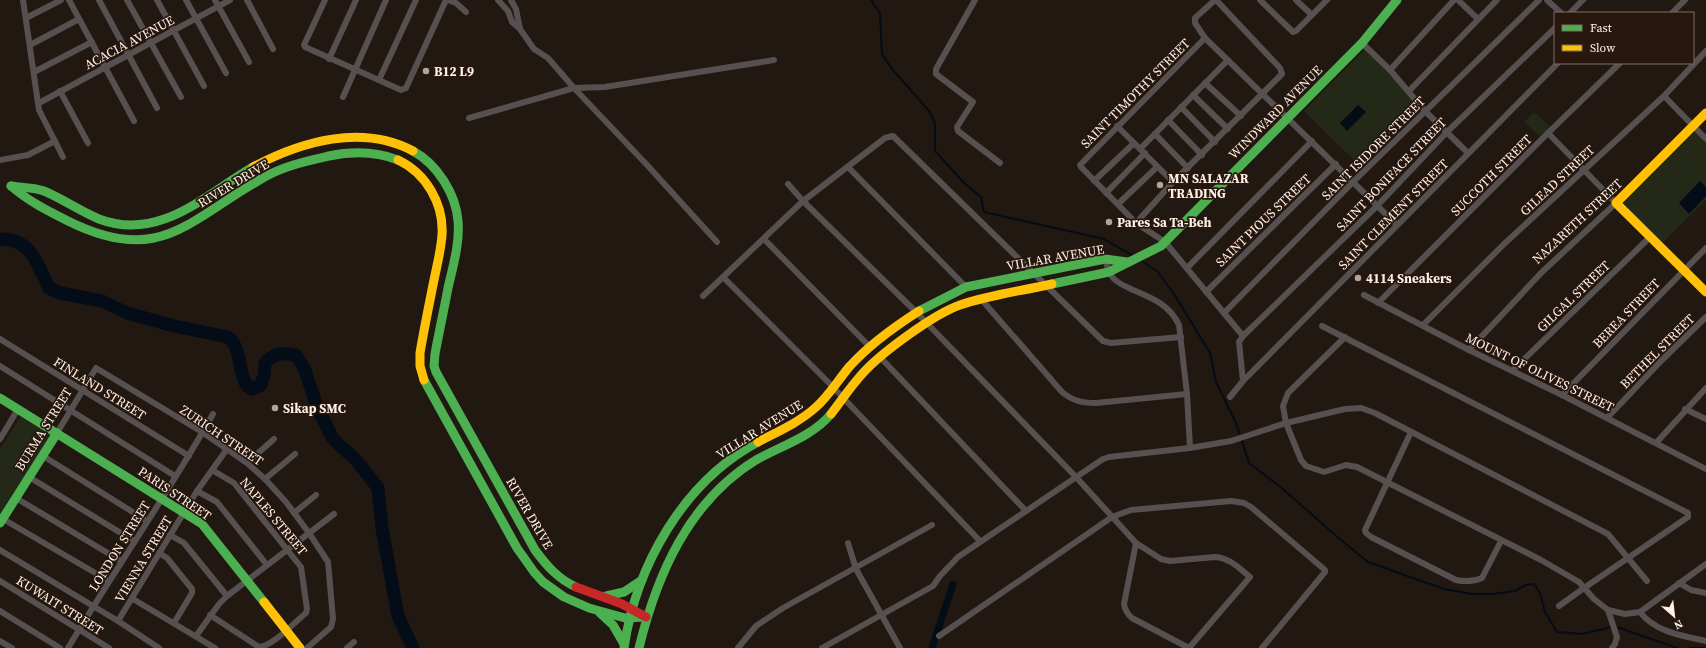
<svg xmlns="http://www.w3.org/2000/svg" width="1706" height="648" font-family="'Source Serif 4',serif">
<rect width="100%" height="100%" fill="#221812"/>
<g fill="#232817">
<path d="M1365,49L1420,106L1359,165L1304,111Z"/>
<path d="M1534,112L1551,127L1541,137L1524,122Z"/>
<path d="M1695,131L1706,143V200L1660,245L1620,203Z"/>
<path d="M22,415L55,434L0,521V449Z"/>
</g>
<g fill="#030c17">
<path d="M1358,105L1366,112L1347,131L1340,123Z"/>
<path d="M1700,181L1706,187V196L1689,214L1679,203Z"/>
</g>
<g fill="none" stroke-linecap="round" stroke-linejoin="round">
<g stroke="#030c17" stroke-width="2">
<path d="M871,0L880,13L882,54L892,69L929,111L935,123V151L964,183L981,197L984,212L1104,239L1135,257"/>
<path d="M1140,260L1157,271L1174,294L1210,353L1216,382L1236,423L1249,463L1283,489L1335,535L1368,562L1444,589L1472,594H1493L1515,591L1526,585L1534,584L1540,593L1545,612L1557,632L1582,634L1612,627"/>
<path d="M1617,627L1677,648"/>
<path d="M1690,648H1704"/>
</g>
<path stroke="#030c17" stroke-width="7" d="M932,648L953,584"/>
<path stroke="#030c17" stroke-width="13" d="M0,239C32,239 37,264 49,288L60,293L102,301L127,313L174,326L228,337C244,349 237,384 252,389L261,385L264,375L265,363C275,352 283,353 296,355L305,370L317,407L333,439L357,461L378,488L382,528L398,616L413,648"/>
<g stroke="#565050" stroke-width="6">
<path d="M23,0L39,110L63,157"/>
<path d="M69,0L134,121"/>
<path d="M99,0L157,108"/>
<path d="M127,0L181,97"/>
<path d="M157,0L204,86"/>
<path d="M186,0L226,73"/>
<path d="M215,0L249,62"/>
<path d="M247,0L273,49"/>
<path d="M325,0L304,45L305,47L401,90L406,88L446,0"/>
<path d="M448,0L456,3L466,12"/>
<path d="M498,0L508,11L512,22L520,29L534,49L548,58L574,88L648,166L717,242"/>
<path d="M511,0L516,9L520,29"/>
<path d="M975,0L936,69V74L973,102L957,127L958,131L1000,163"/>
<path d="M1215,0L1195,18V23L1205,38L1397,225"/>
<path d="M1260,0L1293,32L1296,31L1327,0"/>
<path d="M1296,0L1312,15"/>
<path d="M1458,0L1478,19"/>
<path d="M1547,0L1561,13"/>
<path d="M1570,13L1583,0"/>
<path d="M1672,13L1685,0"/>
<path d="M26,18L61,0"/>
<path d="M1205,38L1080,165L1081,167L1136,223L1165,242L1243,336L1239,342L1243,381L1230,397"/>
<path d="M1362,43L1390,70L1425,111L1468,153"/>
<path d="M30,45L79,19"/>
<path d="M329,59L356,0"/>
<path d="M1390,70L1454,0"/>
<path d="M34,72L92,42"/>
<path d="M379,80L416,0"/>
<path d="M1205,83L1241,116"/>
<path d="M60,91L88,143"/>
<path d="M1409,91L1497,0"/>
<path d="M1193,95L1228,129"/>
<path d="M1664,96L1706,139"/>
<path d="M343,97L386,0"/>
<path d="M39,103L230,0"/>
<path d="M1181,107L1215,142"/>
<path d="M469,118L574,88L605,87L774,60"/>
<path d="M1168,120L1202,155"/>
<path d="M1117,126L1173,182"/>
<path d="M1155,134L1188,168"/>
<path d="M1140,149L1228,60"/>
<path d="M0,160L28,155L55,141"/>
<path d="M848,167L966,287"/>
<path d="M1094,181L1134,143"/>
<path d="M788,184L803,201L917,313L1076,477L1136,543L1161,559L1170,561L1215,557C1230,558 1239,568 1250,577L1189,648"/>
<path d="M1106,193L1145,153"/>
<path d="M1118,204L1157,167"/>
<path d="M1136,223L1173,182L1282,74L1280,68L1216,0"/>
<path d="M764,239L869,346"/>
<path d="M1105,259C1107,266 1109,274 1114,279C1119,284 1127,287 1133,290C1152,298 1170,305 1179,325L1187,394L1190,448"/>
<path d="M1187,268L1312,141"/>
<path d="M1206,292L1336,164"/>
<path d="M1364,295L1469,350L1562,395L1706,469"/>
<path d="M703,296L723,277"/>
<path d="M981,299L1062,392C1073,401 1082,403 1096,403L1187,394"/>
<path d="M1378,303L1548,133L1620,63"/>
<path d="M1224,313L1353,182L1539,0"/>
<path d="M1423,325L1503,245L1664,96L1706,51"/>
<path d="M1322,326L1688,513V517L1584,588L1559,606"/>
<path d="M1243,336L1377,206L1447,132L1555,28"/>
<path d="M1345,337L1288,393L1283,406L1286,423L1301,460L1306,466L1324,472L1346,465L1357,467L1541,560L1579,582L1594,599L1608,610L1617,637L1615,644L1612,648"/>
<path d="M0,339L189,456"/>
<path d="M1469,350L1541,273L1616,203L1548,133"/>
<path d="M880,357L1026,511"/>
<path d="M0,366L175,476"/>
<path d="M1513,370L1649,238"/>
<path d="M1243,381L1558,63"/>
<path d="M1562,395L1706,248"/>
<path d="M1685,409L1706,419"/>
<path d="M1607,418L1662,360L1706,317"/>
<path d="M1411,432L1365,530L1366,533L1371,537L1456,580C1466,582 1473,582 1482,578L1501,541"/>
<path d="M57,433L96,368L202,432L247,463L265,479L286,502L309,533L328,562L333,619L331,627L307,648"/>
<path d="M0,439L18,409"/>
<path d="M1656,443L1706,388"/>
<path d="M43,456L147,521"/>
<path d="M247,463L274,439"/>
<path d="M29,477L134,541"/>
<path d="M265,479L295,454"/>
<path d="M197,491L217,502L267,565"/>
<path d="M16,498L121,561"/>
<path d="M294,513L316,495"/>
<path d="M3,519L109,581"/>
<path d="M170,535L184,543L227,596"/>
<path d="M980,541L828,382L723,277L803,201L885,138L893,136L1103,341L1111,343L1181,337"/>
<path d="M848,543L856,569L900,648"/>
<path d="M1136,543L1124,604C1125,610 1127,614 1132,618L1189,648"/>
<path d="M0,550L118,621L159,648"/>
<path d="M159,553L167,558L192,589V593L174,623"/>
<path d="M0,581L109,648"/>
<path d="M1679,583L1691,590L1706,593"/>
<path d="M133,599L215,648"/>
<path d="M1608,610L1625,614L1640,612L1706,564"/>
<path d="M0,611L60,648"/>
<path d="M1640,612C1655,632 1683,636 1706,641"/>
<path d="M210,615L259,647C273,646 295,622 306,613L307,609L301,567L234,483L212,470"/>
<path d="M118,621L197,491L227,449"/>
<path d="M196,636L219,604L227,596L334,514"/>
<path d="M939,636L1112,517L1131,510L1231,501L1244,503L1251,507L1325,570V572L1262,648"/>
<path d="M0,641L12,648"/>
<path d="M68,648C115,569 168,494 213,414"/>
<path d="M347,648L354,642"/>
<path d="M738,648L756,626L783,608L932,525"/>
<path d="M822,648L933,586L940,576L958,557L1103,459L1109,457L1190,448L1231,441L1286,423L1345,409L1361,408L1375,413L1608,534L1647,581"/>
</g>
<g stroke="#4caf50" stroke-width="9">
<path d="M413,151C437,164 456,194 458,221C460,243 453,266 448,288C444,310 439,332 435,354L434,366L436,372L535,550C546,565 558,579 576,587"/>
<path d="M11,186C28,201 48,211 68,221C160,267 188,220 263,178C283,166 307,161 329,156C353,151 375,151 398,160"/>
<path d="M11,186C22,188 34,187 44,191C63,199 80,211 99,219C159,242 205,195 253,167"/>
<path d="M1052,284L1109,272L1161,246L1362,43L1397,0"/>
<path d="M919,311L966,287L1105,259L1127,262"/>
<path d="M424,380L517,548L534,572L543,582L564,597L589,608L625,618L646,617"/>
<path d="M0,398L202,524L264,602"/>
<path d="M0,523L57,433"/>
<path d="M606,596L624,592L642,580"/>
<path d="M600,613L613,625L624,644"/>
<path d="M624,648C636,566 683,482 758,442"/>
<path d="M639,648C657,574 689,501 756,460C781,446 813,436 831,414"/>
</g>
<g stroke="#ffc107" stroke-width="9">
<path d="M1706,113L1616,203L1706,292"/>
<path d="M398,160C426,173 444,204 442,235C441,250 437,265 434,280C429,305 424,329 420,353V366L424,380"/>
<path d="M253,167C302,141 362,124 413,151"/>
<path d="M831,414C841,401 851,386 863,373C881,353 934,314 960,305C989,295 1021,291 1052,284"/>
<path d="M758,442C777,432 798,423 815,408C829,396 838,380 850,366C870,344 894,327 919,311"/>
<path d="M264,602L300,648"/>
</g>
<path stroke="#c62828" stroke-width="9" d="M576,587L622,604L646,617"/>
</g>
<g fill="#b0a59e" stroke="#28170c" stroke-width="1.5">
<circle cx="426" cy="71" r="4"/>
<circle cx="1160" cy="185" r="4"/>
<circle cx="1109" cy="222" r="4"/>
<circle cx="1358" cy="278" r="4"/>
<circle cx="275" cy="408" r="4"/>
</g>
<g text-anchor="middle" stroke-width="3.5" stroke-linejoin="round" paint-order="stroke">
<g font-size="13" fill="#fdf1ea" stroke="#28170c">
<text transform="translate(129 42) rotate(-28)" y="5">ACACIA AVENUE</text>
<text transform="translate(1135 93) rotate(-45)" y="5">SAINT TIMOTHY STREET</text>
<text transform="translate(1275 112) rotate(-45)" y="5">WINDWARD AVENUE</text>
<text transform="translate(1373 148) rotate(-45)" y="5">SAINT ISIDORE STREET</text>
<text transform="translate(1391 174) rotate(-46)" y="5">SAINT BONIFACE STREET</text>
<text transform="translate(1491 175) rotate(-45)" y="5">SUCCOTH STREET</text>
<text transform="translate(1557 180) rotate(-43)" y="5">GILEAD STREET</text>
<text transform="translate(233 183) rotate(-31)" y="5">RIVER DRIVE</text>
<text transform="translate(1393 214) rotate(-45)" y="5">SAINT CLEMENT STREET</text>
<text transform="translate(1263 220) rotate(-44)" y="5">SAINT PIOUS STREET</text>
<text transform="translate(1577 221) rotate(-43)" y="5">NAZARETH STREET</text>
<text transform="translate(1055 257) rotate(-10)" y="5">VILLAR AVENUE</text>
<text transform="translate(1573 296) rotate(-44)" y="5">GILGAL STREET</text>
<text transform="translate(1626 313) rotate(-46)" y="5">BEREA STREET</text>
<text transform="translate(1657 351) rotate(-45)" y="5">BETHEL STREET</text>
<text transform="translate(1540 372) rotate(26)" y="5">MOUNT OF OLIVES STREET</text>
<text transform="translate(100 388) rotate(32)" y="5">FINLAND STREET</text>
<text transform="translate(43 429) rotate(-58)" y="5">BURMA STREET</text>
<text transform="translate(759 429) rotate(-32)" y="5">VILLAR AVENUE</text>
<text transform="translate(222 435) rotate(34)" y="5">ZURICH STREET</text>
<text transform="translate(175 493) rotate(34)" y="5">PARIS STREET</text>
<text transform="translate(530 513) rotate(60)" y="5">RIVER DRIVE</text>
<text transform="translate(274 516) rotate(50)" y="5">NAPLES STREET</text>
<text transform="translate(119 546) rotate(-58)" y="5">LONDON STREET</text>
<text transform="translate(143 559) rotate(-59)" y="5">VIENNA STREET</text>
<text transform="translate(60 605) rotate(32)" y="5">KUWAIT STREET</text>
</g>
<g font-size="13" font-weight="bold" fill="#fdf1ea" stroke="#28170c" text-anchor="start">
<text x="434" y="76">B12 L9</text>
<text x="1168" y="183">MN SALAZAR<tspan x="1168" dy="15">TRADING</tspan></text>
<text x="1117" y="227">Pares Sa Ta-Beh</text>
<text x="1366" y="283">4114 Sneakers</text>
<text x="283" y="413">Sikap SMC</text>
</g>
</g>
<rect x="1554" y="12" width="140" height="52" fill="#28170c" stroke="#7d6e65"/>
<rect x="1562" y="25" width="20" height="6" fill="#4caf50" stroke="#7d6e65"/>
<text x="1590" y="32" font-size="12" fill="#fdf1ea">Fast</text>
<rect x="1562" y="45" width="20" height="6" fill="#ffc107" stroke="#7d6e65"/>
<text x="1590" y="52" font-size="12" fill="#fdf1ea">Slow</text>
<g transform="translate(1674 616) rotate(152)" stroke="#28170c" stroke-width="3" paint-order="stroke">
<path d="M0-3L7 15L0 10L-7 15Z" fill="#fdf1ea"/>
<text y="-6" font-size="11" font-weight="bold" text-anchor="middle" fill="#fdf1ea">N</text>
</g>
</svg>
